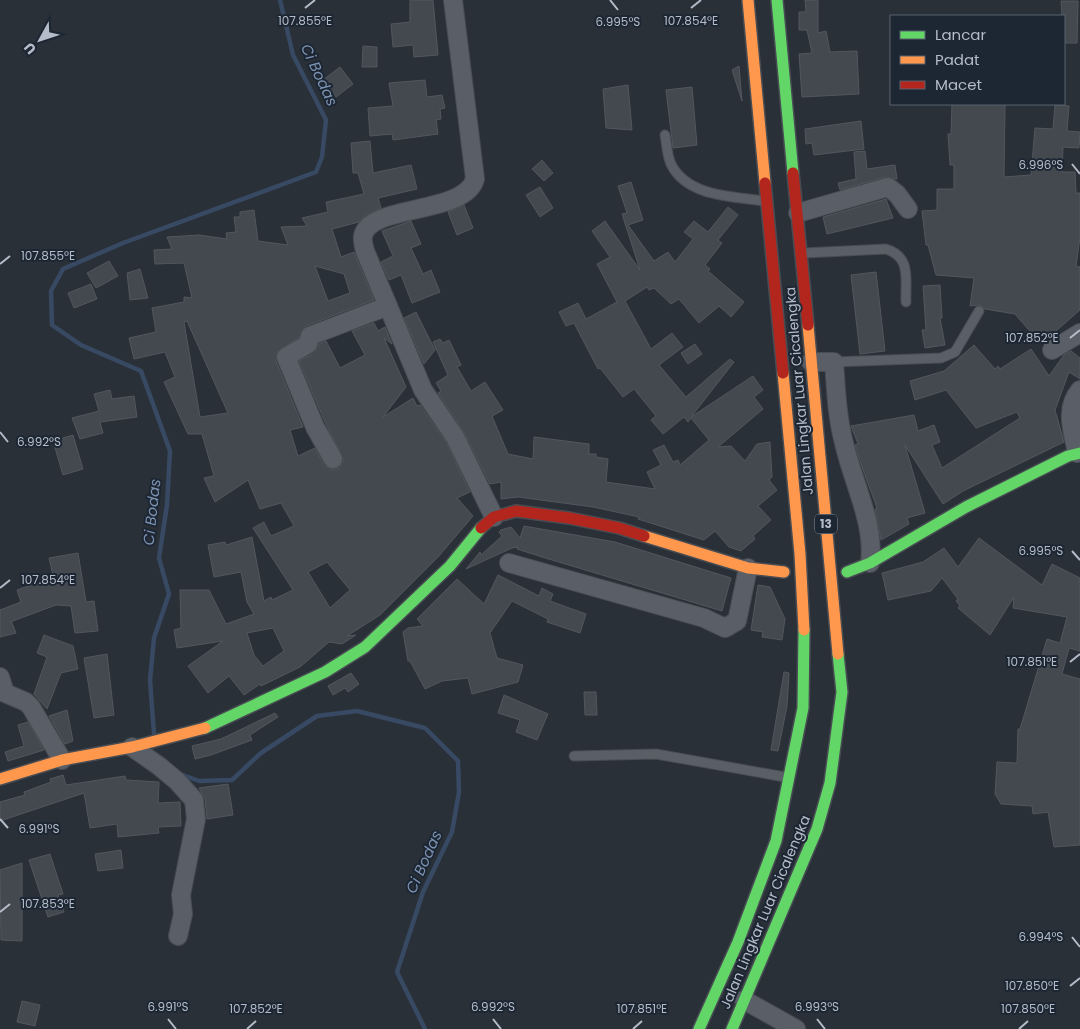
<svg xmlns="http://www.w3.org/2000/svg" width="1080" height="1029" font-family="Poppins,sans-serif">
<rect width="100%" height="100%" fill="#2a3038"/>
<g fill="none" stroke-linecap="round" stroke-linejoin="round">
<g stroke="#384963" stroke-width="4.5">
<path d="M154,734L150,680L154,638L169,594L159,558L167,505L170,451L141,371L81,345L52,325L51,291L63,269L123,243L316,172L322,157L326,120L293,55L280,0"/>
<path d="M180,774L199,781L232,780L261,753L317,716L357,711L425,728L458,761L459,792L452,832L423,892L397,972L425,1029"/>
</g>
</g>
<g fill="#444950" stroke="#52575f" fill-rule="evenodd">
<path d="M410,0H433L438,55L414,57L413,45L393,47L391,24L410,22Z"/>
<path d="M805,0H818V33L826,31L830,52L857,51L859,94L802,97L799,54L812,53L807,30H799V12H806Z"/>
<path d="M1061,1H1078L1077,43H1064Z"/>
<path d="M363,46L377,47V67H362Z"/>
<path d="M739,66L742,101L732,70Z"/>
<path d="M340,67L353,84L336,97L323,80Z"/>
<path d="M425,80L427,97L442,95L445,108L440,109L441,119L436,120L438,134L393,140L392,134L370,136L368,108L393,106L389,83Z"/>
<path d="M628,85L632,130L606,128L603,89Z"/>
<path d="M692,87L697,145L673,148L666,90Z"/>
<path d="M952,104H1005L1004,177L1031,175L1035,128L1053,129L1055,105L1069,106L1067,131L1080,132L1079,148L1063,147L1062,172H1075L1076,193H1080V237L1076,266L1080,267V310L1041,344L1015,314L985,309L980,305L970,306L974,278L936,275L928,245H926L922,211L937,210V189H954V165H950L948,134H951Z"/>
<path d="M861,121L864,149L814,155L812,143L806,144L805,129Z"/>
<path d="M370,141L373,173L411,165L417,189L378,198L381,208L364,217L359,222L332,229L341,257L354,252L374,300L306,326L299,337L277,352L276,361L303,427L290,430L298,456L315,448L324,465L332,470L339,468L344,460L325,422L299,361L314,353L319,344L326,341L340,368L365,355L352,331L374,323L378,331L385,327L392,344L384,338L406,387L383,417L413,398L417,406L420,405L446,442L470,492L457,498L473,516L439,556L380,615L347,636L356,635L342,644L329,642L300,667L261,686L260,684L244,695L229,676L208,693L188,666L223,641L177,648L174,630L181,628L180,590H209L226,624L254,614L247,602L241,572L214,577L208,545L225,542L226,545L252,537L264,601L271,597L272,600L293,590L253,528L264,522L271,536L294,526L281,503L260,509L248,480L215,502L204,478L214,476L202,434H188L164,382L175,377L165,352L134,359L129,338L156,332L152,308L184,302V297L192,298L184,263L155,264L154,250L172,249L167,237L199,235L227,239L226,233L236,232L234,217H240V212L254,210L258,241L288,245L281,227L307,226L302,218L328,212L326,202L364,194L358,173H353L351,143ZM315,266L344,274L350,293L328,301ZM187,321L228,413L200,417L184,322ZM327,562L350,590L330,608L308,572ZM273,628L284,651L263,666L254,655L247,633Z"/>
<path d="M865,151L867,169L895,165L897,179L885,177L840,190L838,183L856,179L854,152Z"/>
<path d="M542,160L553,173L544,181L532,169Z"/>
<path d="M631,182L643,220L628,225L654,261L668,252L675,262L693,239L684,232L694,221L708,232L728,207L738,215L718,240L722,243L705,265L710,269L708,271L744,302L731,317L719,306L699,323L679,299L671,304L654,288L649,290L647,287L625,301L651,349L672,333L683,347L659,365L686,397L730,359L734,362L691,417L753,376L763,390L754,397L763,409L718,447L731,446L745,461L757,444L770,442L772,477L769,480L777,490L758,506L771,520L753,536L755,539L741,551L729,547L715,531L704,540L638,519L639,517L593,507L518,497L501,499V482L490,484L464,432L438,393L441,391L436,383L448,375L433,342L440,339L443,343L449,340L461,365L457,367L471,391L485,382L503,410L492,416L508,454L533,459L534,437L589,444V454H596V457L608,459L606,482L655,489L647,472L661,465L653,450L664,445L673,462L678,460L680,465L709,440L691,418L688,422L684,417L663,434L651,420L656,416L634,389L623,397L600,368L598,369L574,323L566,326L559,312L578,303L586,319L617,302L597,264L610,257L592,231L605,221L640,270L622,214L627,213L618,186Z"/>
<path d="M540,187L553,208L540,217L526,195Z"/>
<path d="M886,199L893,218L827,234L823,217Z"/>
<path d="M464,205L473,228L457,235L448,212Z"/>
<path d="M411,221L421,244L411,248L423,274L431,270L440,292L412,303L401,275L389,280L381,262L393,256L382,231Z"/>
<path d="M109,261L118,276L96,288L87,273Z"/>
<path d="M140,269L148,298L130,300L127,273Z"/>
<path d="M876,272L885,351L860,354L851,275Z"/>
<path d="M91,284L97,299L74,308L68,293Z"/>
<path d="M940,285L942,318H940L945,345L925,348L922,330H926L923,286Z"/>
<path d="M416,312L435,350L424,364L404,318Z"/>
<path d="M695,344L702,354L688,364L681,353Z"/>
<path d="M974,345L995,369L998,366L1000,369L1031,349L1049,376L1064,355L1071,351L1080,358V379L1069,372L1055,410L1064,442L963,491L943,504L905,445L925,513L907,518L909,524L881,540L875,509L877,508L863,470L855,445L858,444L851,426L914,415L918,431L934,425L940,442L932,445L942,468L1020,418L1017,412L976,428L946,390L915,400L910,381L944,371Z"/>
<path d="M110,390L112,399L134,396L137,417L100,422L103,433L80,439L72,418L99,411L94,394Z"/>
<path d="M73,435L83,469L63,475L53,441Z"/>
<path d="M524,526L615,542L731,578L722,611L542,557L517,549L518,547L512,548L466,569L480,552L481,555L502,536L499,532L501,530L511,527L520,538Z"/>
<path d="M979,538L1042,585L1052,564L1080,578V651L1069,648L1062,674L1080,679V845L1054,847L1048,812L1033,814L1032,806L1001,804L995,794L997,762L1017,763L1018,729H1020L1047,639L1060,643L1067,617L1013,608L1014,597L990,635L958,608L960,606L956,601L958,599L942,578L931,591L888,600L882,573L923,562L944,548L958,567Z"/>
<path d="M78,553L86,602L94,601L98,631L75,633L71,606L56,605L10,622L12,623L16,633L0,637V610L21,602L17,590L46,580H54L49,558Z"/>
<path d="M498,575L539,596L542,588L553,594L550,601L586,614L580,633L547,622L548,619L512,601L490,633L497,658L523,665L518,682L472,694L468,678L442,681L425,689L410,661H408L403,632L408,628L423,626L417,619L457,579L484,604Z"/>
<path d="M758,585L770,587L785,619L782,640L762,637L763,632L751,630Z"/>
<path d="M44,635L73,646L78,669L61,673L47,709L34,694L47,657L37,653Z"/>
<path d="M107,654L114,715L94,718L84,658Z"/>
<path d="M784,672L789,673L787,706L778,751L771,750Z"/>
<path d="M351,673L359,684L348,692L345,688L333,695L328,686Z"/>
<path d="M584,692H596L597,715H585Z"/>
<path d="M504,695L548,714L537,740L516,732L520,720L498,713Z"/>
<path d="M67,710L73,741L65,744L49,716Z"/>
<path d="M275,713L278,717L250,735L252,740L211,755L195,759L192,746L221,739Z"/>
<path d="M28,722L44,750L8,761L5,752L24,746L18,725Z"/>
<path d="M63,775L66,785L125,776L126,780L159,782L158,803L180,802L181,826L158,827L159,833L118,837L117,824L90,828L84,793L0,821V802L25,795L24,792L51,782L50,779Z"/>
<path d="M228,784L233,815L207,819L205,799L199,788Z"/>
<path d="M121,850L123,868L98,871L95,854Z"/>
<path d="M50,854L63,894L58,895L64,912L48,917L29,860Z"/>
<path d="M22,863V941L1,940L0,870Z"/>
<path d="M22,1001L40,1005L35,1026L17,1022Z"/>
</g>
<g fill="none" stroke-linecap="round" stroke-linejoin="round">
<g stroke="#484c53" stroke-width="11">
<g id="lane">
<path d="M665,135C667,145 667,158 672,166C689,197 733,196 764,201"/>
<path d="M804,253L886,249C912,257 905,280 906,302"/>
<path d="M834,362L941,358L955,352L979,311"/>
<path d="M574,756L656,754L785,777"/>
</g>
</g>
<g stroke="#484c53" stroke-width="20">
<g id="street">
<path d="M453,0L475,179C465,215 369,204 363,236C362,240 364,247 365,251L423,390L455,437L494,517"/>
<path d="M798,213L888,187L897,194L908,209"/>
<path d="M1052,350L1080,333"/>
<path d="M811,362H834C836,389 837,417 844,443C853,483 875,523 870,563"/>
<path d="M1077,453C1073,432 1064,409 1080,390"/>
<path d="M333,459L315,427L286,357L308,344L310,336L388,306"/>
<path d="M509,563L704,618L725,628L737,621L748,568"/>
<path d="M0,677L5,693L26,702L31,707L62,760"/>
<path d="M132,747L159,766L177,781L194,800L196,819L181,895L183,914L178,936"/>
<path d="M744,1000L796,1029"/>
</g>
</g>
<g stroke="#484c53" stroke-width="14">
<g id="fast">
<path d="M777,0L793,173"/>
<path d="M847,572L870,563L966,507L1068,456L1080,453"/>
<path d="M205,728L325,672L365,647L450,566L481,528"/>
<path d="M699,1029L738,942L776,841L803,708L804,630"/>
<path d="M732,1029L817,829L830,783L842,692L838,654"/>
</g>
</g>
<g stroke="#484c53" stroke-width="14">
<g id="slow">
<path d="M748,0L765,183"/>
<path d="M808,325L838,654"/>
<path d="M783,373L800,554L804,630"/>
<path d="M644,536L748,568L784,572"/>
<path d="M0,779L62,760L132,747L205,728"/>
</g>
</g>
<g stroke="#484c53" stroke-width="14">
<g id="jam">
<path d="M793,173L808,325"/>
<path d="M765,183L783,373"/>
<path d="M481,528L494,517L516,511L569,518L619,528L644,536"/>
</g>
</g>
<use href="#lane" stroke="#5a5e66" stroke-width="9"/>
<use href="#street" stroke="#5a5e66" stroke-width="18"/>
<use href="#fast" stroke="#63d668" stroke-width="11"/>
<use href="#slow" stroke="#ff974d" stroke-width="11"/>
<use href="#jam" stroke="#b3261e" stroke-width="11"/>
</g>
<path fill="none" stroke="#b4bcc9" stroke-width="2" d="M610,0L618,10M305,8L315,0M691,8L701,0M1072,164L1080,174M0,264L10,256M1070,338L1080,330M0,432L8,442M1072,551L1080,560M0,588L10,580M1070,662L1080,654M0,819L8,828M0,912L10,904M1072,937L1080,947M1070,986L1080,978M168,1019L176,1029M493,1019L501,1029M817,1019L825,1029M247,1029L256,1021M633,1029L642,1021M1019,1029L1028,1021"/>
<g text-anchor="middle" stroke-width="4" stroke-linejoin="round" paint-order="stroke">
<rect fill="#1d2633" stroke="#878f9c" stroke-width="1" x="815" y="514.5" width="22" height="19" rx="4"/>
<g font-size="12" font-weight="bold" fill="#b4bcc9">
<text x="826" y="528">13</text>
</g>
<g font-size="14" fill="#b4bcc9" stroke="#1d2633">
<text transform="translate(799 391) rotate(-95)" y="5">Jalan Lingkar Luar Cicalengka</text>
<text transform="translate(765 912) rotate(-67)" y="5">Jalan Lingkar Luar Cicalengka</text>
</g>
<g font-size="15" font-style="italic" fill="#7c92b1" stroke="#1d2633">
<text transform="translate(319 75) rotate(65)" y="5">Ci Bodas</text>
<text transform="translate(152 512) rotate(-84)" y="5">Ci Bodas</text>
<text transform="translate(424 862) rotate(-66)" y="5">Ci Bodas</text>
</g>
</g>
<g font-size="12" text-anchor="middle" fill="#b4bcc9" stroke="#1d2633" stroke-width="4" stroke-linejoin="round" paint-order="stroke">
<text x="305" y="25">107.855°E</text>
<text x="691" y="25">107.854°E</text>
<text x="618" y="26">6.995°S</text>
<text x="1041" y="169">6.996°S</text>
<text x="48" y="260">107.855°E</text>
<text x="1032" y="342">107.852°E</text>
<text x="39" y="446">6.992°S</text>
<text x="1041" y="555">6.995°S</text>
<text x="48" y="584">107.854°E</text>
<text x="1032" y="666">107.851°E</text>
<text x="39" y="833">6.991°S</text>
<text x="48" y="908">107.853°E</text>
<text x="1041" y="941">6.994°S</text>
<text x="1032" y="990">107.850°E</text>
<text x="168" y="1011">6.991°S</text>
<text x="493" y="1011">6.992°S</text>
<text x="817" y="1011">6.993°S</text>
<text x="256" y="1013">107.852°E</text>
<text x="642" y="1013">107.851°E</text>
<text x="1028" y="1013">107.850°E</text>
</g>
<rect x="890" y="15" width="175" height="90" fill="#1d2633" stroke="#59626f"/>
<rect x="900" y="31" width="25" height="8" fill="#63d668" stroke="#59626f"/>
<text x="935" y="40" font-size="15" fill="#b4bcc9">Lancar</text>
<rect x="900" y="56" width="25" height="8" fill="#ff974d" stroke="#59626f"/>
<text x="935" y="65" font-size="15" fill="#b4bcc9">Padat</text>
<rect x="900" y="81" width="25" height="8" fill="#b3261e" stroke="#59626f"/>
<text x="935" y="90" font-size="15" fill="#b4bcc9">Macet</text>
<g transform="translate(40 40) rotate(230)" stroke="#1d2633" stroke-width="4" paint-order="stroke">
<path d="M0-4L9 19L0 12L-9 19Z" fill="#b4bcc9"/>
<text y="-8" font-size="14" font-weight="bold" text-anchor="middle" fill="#b4bcc9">U</text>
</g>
</svg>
